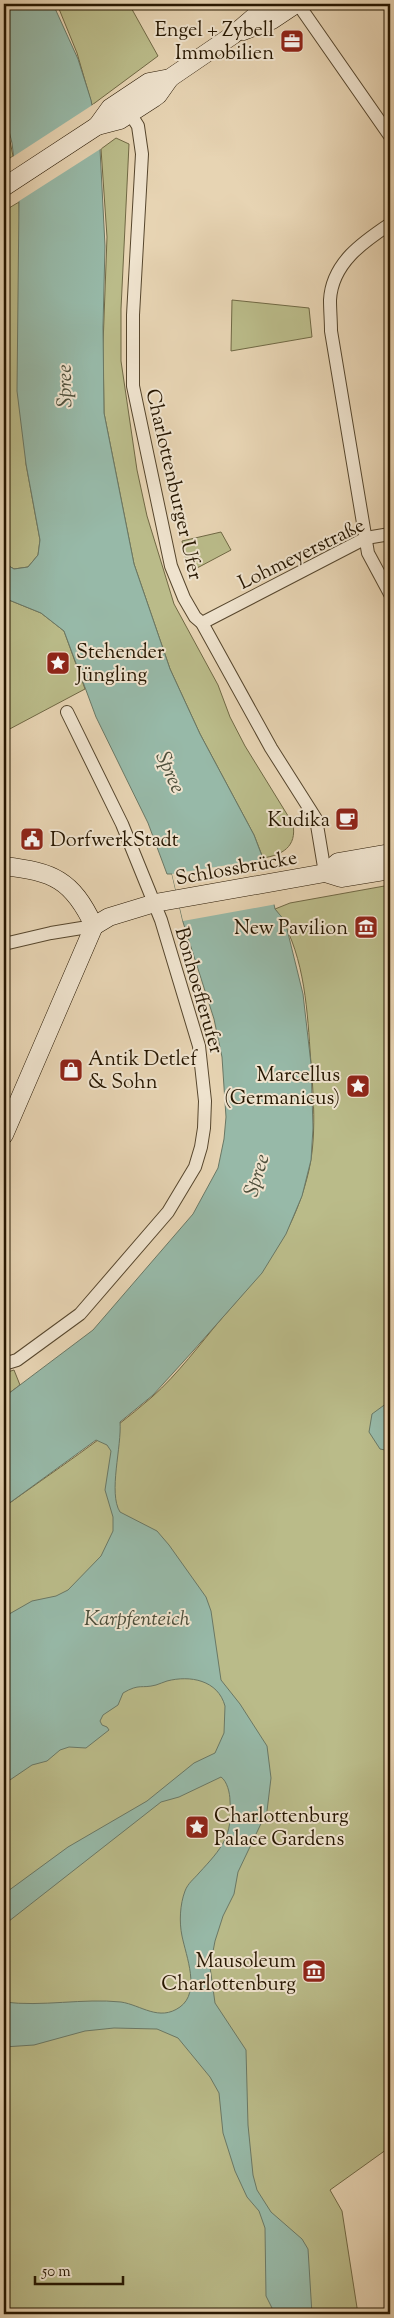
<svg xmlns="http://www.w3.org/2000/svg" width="394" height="2318" font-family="'Sorts Mill Goudy',serif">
<rect width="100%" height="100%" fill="#e7d4b3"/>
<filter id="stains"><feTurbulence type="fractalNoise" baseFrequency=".004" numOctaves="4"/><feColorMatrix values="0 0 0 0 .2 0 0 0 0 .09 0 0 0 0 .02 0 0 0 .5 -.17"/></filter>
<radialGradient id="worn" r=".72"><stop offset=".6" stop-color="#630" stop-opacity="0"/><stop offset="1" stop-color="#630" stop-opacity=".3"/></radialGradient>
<g fill="#babb89" stroke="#706844">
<path d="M57,4H129L158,56L92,105L77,53Z"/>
<path d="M4,111L13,156L4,162Z"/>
<path d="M116,138L129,144L121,309V361L137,470L147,516L174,604L218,685L230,717L245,746L293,824C297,847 282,855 263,858L254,835L200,734L170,669L134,564L104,413L103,345L107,237L101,149Z"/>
<path d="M19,202L26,464L40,540L38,555L28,567L14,569L4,563V211Z"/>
<path d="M232,300L309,308L312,337L231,351Z"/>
<path d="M221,532L231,550L199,567L188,570L182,541Z"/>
<path d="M4,598L41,613L64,631L85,689L4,732Z"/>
<path d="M390,885V2147L330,2190L342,2211L358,2314H4V1507C54,1471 106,1437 152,1397C178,1374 200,1344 222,1318C261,1274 292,1236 307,1178C318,1138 313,1092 310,1050C307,1004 303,948 275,909L290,903Z"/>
<path d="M14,1370L20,1385L4,1397V1373Z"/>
</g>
<g fill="#97b9a8" stroke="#6a7865">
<path d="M4,4H53L78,59L91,100L100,149L105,246L103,327L104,413L134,564L170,669L200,734L254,835L265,864L275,909L285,921L303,994L311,1064L313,1128L311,1160L302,1196L286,1234L262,1273L193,1351L153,1395L120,1422C122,1446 108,1493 120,1512L157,1531L169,1545L206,1597L211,1611L221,1680L240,1704L267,1746L271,1778L267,1811L238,1872L234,1894L223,1916L215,1941L210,1967L215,2003L246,2050L248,2125L253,2175L257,2190L271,2212L302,2239L308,2249L312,2314H275L266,2296L265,2228L259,2211L247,2197L235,2171L223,2133L219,2093L210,2077L178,2038L157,2029L114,2028L85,2031L34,2045L4,2047V2002C42,2007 83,1998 121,2002C141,2005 159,2022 180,2007C201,1992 186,1956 182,1936C179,1922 180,1904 185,1891C188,1883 194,1879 199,1873C222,1848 233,1836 230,1801C230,1793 227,1781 221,1777L179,1797L161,1802L4,1925V1895L8,1891L68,1847L147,1801L194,1763L215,1753L224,1733L225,1706C218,1680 190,1675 167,1681C163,1682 160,1684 156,1685C141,1689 140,1683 123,1693L118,1705L103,1715L100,1721L102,1725L107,1727L109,1730L86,1748L69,1747L60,1750L47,1761L32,1765L4,1784V1617L32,1601L56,1596L68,1590L101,1556L113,1531V1517L105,1490L111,1451L107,1445L96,1440L4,1507V1397L93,1330L193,1214L218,1168L224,1139L226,1117L222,1057L214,1019L183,922L172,874H167L148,823L96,717L64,631L41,613L4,598V563L14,569L28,567L38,555L40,540L26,464L17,391L19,202L12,143L4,111Z"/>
<path d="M387,1403L390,1404V1451L380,1449L369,1432L372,1414Z"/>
</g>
<g fill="#e7d4b3">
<path d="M94,104L102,148L16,203L11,158Z"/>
<path d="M266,859L277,904L183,921L172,874Z"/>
</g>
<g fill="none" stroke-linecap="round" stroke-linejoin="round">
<g stroke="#56462d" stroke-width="14">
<g id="street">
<path d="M298,4L390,136"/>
<path d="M126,107L138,126L142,154L133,315V386L171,566L184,598L195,617L202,623L271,748L316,819L325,873"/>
<path d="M390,224C363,242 332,263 330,300C330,310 331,321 331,331L368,553L390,594"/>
<path d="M202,623L366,538L390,534"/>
<path d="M4,944L51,933L94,926"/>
<path d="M4,1364L17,1360L80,1314L168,1212L195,1167L201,1147L204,1128L205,1101L199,1046L161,920L122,824L67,712"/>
</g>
</g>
<g stroke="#261600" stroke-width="19">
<g id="secondary">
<path d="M243,31L272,20L296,4"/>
<path d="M97,126L110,108L149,82L170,78L233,35L269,4"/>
<path d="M4,187L97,126L120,120L154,98L158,95L170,78"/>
<path d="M4,866C53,872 72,879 94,926"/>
<path d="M325,873L338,862L390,853"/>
<path d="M94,926L109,917L155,903L325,873L341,878L390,870"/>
<path d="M4,1135L94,926"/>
</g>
</g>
<use href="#street" stroke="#efe3ce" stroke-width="12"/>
<use href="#secondary" stroke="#efe3ce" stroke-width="18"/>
</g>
<defs>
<g id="office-square" transform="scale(1.25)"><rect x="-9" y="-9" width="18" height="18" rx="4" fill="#8f2418" stroke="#efe3ce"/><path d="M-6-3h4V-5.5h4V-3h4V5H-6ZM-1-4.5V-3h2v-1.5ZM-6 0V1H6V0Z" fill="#fff"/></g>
<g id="sight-square" transform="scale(1.25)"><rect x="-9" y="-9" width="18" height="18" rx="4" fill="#8f2418" stroke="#efe3ce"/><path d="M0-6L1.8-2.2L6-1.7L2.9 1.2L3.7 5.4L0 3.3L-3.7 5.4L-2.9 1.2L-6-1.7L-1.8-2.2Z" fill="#fff"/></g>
<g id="cafe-square" transform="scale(1.25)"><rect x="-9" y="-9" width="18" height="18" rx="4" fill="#8f2418" stroke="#efe3ce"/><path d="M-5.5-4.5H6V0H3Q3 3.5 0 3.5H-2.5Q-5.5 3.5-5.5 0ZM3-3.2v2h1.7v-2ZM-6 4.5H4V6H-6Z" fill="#fff"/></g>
<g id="civic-square" transform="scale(1.25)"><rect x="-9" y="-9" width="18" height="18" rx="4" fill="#8f2418" stroke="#efe3ce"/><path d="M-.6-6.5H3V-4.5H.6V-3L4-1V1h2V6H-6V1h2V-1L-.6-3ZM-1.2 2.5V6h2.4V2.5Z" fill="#fff"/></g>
<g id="museum-square" transform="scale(1.25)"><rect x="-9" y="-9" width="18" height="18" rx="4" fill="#8f2418" stroke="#efe3ce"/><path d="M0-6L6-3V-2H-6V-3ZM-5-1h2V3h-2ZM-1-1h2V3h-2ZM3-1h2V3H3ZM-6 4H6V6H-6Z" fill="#fff"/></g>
<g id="shop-square" transform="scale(1.25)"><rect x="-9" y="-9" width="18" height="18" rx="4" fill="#8f2418" stroke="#efe3ce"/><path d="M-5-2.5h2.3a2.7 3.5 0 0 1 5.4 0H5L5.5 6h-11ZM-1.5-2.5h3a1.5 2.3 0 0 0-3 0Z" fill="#fff"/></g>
</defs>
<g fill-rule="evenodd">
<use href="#office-square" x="292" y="41"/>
<use href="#sight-square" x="58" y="663"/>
<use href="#cafe-square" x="347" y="819"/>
<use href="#civic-square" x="32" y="839"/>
<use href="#museum-square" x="366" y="927"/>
<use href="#shop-square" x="71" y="1070"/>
<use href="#sight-square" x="358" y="1086"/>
<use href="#sight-square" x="197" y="1827"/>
<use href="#museum-square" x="314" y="1971"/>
</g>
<g text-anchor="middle" stroke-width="4" stroke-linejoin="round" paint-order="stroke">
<g font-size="20" fill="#261600" stroke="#efe3ce" text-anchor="end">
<text x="274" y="36">Engel + Zybell<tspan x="274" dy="23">Immobilien</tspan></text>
<text x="76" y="658" text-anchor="start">Stehender<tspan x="76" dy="23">Jüngling</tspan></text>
<text x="330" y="826">Kudika</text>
<text x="50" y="846" text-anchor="start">DorfwerkStadt</text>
<text x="348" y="934">New Pavilion</text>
<text x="88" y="1065" text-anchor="start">Antik Detlef<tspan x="88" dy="23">&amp; Sohn</tspan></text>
<text x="340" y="1081">Marcellus<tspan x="340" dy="23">(Germanicus)</tspan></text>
<text x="214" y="1822" text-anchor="start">Charlottenburg<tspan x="214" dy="23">Palace Gardens</tspan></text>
<text x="296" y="1967">Mausoleum<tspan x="296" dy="23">Charlottenburg</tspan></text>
</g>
<g font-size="20" fill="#261600" stroke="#efe3ce">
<text transform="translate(175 484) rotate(77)" y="7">Charlottenburger Ufer</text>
<text transform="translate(301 553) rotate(-26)" y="7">Lohmeyerstraße</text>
<text transform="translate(236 867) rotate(-10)" y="7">Schlossbrücke</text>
<text transform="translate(200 990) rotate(74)" y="7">Bonhoefferufer</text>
</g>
<g font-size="21" font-style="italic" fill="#4e4f3b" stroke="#efe3ce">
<text transform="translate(64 386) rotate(-91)" y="7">Spree</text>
<text transform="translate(171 772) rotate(66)" y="7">Spree</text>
<text transform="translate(256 1175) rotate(-73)" y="7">Spree</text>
<text x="137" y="1625">Karpfenteich</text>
</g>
</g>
<rect width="394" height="2318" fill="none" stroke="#e7d4b3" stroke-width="20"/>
<rect x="5" y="5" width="384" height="2308" fill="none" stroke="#261600" stroke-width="2.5"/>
<rect x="10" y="10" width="374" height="2298" fill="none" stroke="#261600"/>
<path d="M35 2276v8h88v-8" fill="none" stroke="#261600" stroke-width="2.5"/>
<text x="42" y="2276" font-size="15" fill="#261600" stroke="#efe3ce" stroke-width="4" paint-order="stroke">50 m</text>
<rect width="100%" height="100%" filter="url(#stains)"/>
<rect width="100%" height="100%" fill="url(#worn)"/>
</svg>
